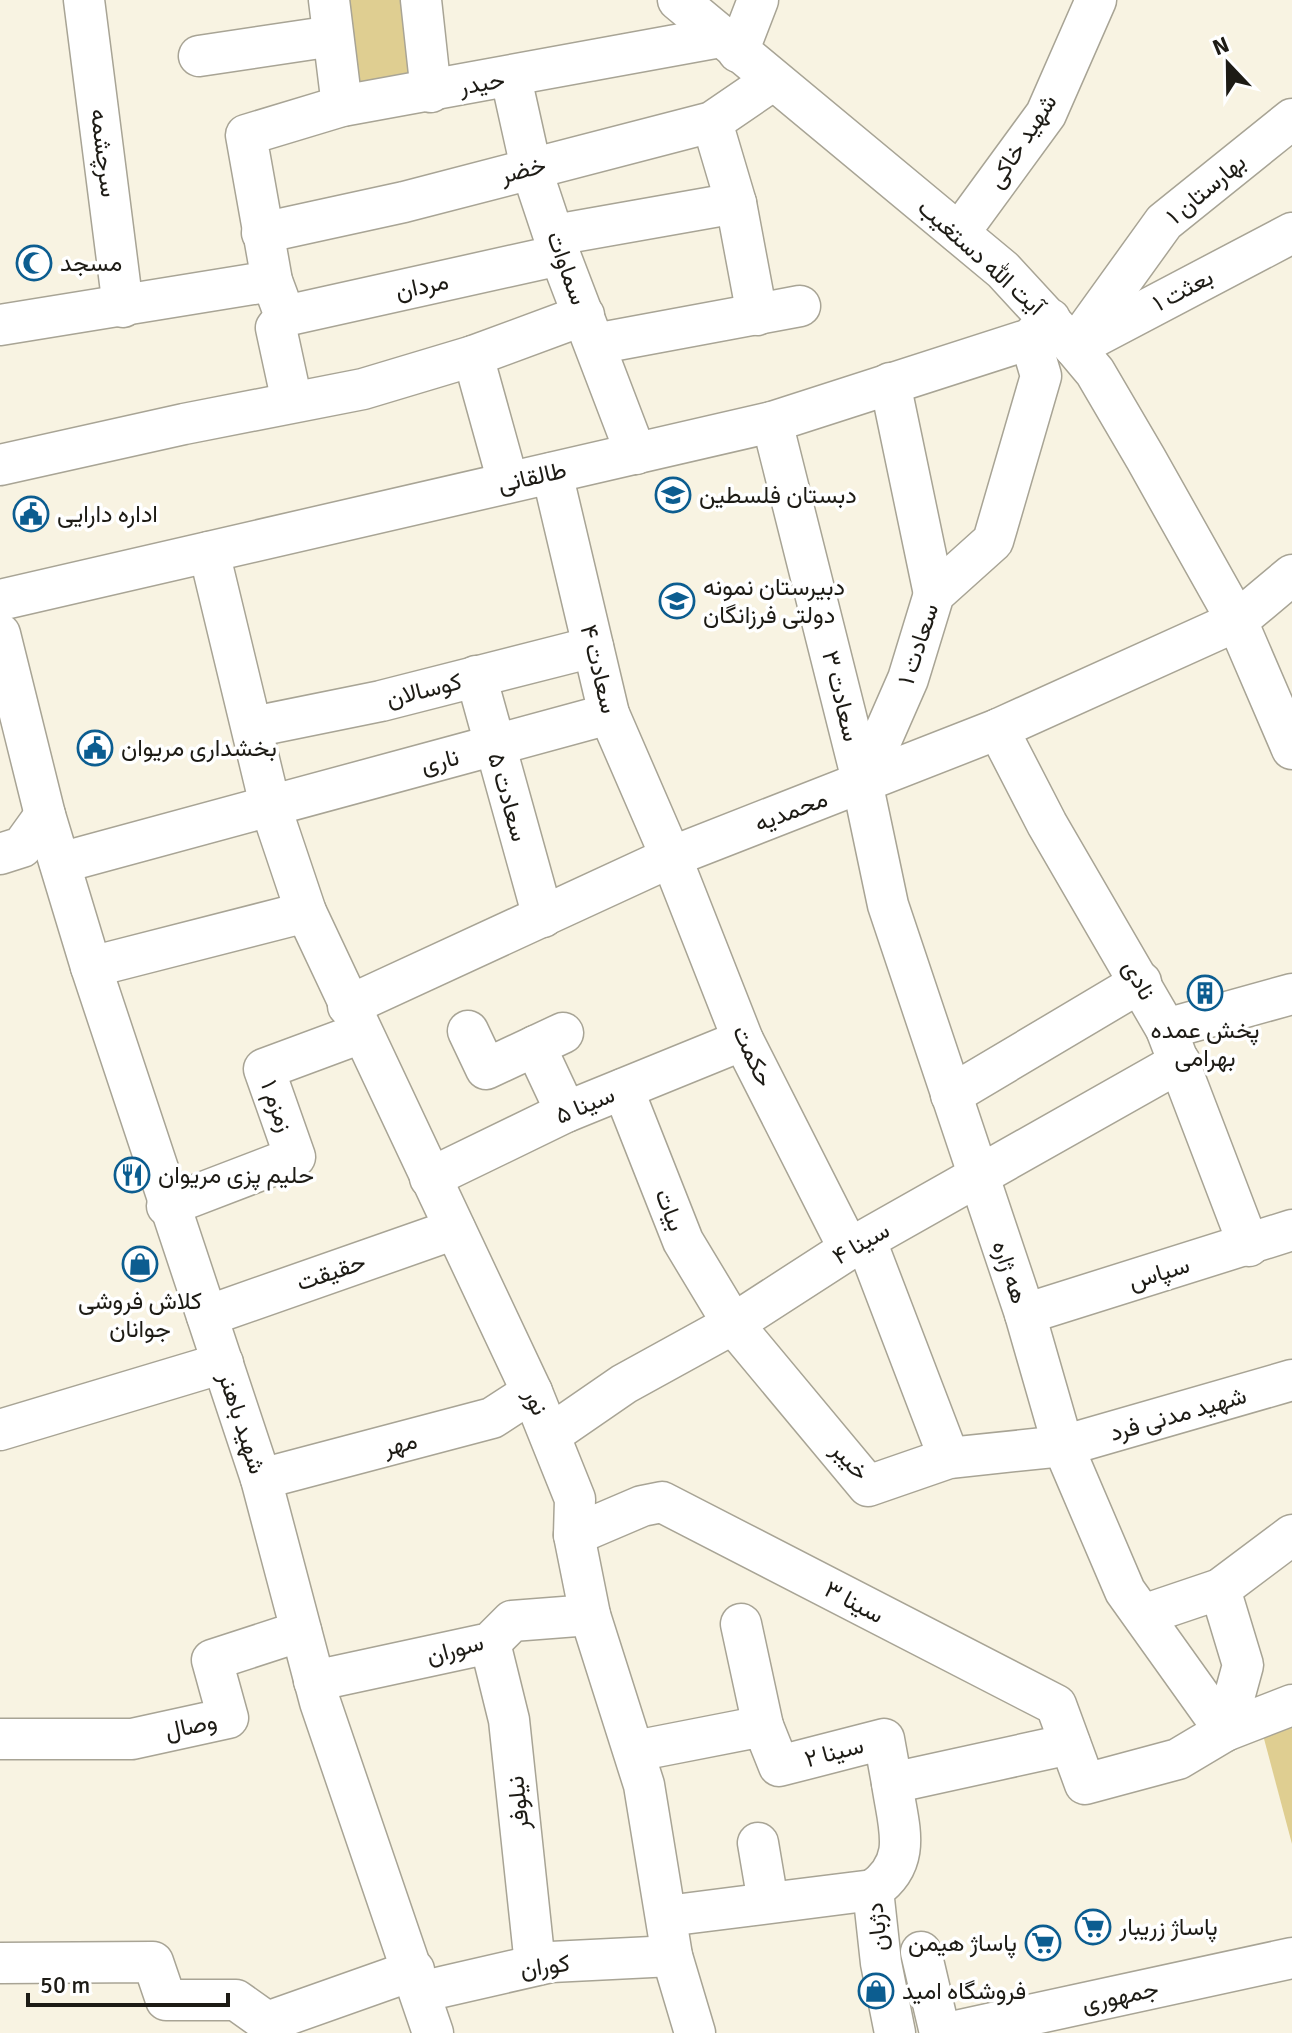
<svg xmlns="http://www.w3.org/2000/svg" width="1292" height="2033" font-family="Signika,Vazirmatn,sans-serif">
<rect width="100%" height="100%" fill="#f8f3e2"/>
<g fill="#dfce91">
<path d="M341,0H414L417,74L351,86Z"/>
<path d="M1292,1711V1844L1259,1720Z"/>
</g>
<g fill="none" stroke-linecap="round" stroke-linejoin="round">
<g stroke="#a8a495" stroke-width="43">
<g id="minor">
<path d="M84,0L123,307"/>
<path d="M329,0L342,106"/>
<path d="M421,0L431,92"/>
<path d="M678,0L1003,270L1074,347L1095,372L1146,459L1237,621L1292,749"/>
<path d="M738,52L758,0"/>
<path d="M199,56L333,36"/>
<path d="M511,78L531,168L560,255L636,454"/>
<path d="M712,122L736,203L757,315"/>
<path d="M262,233L404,202L712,122L772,81"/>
<path d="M959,233L1046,114L1096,0"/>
<path d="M555,235L736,203"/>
<path d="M285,316L560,255"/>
<path d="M0,325L272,281"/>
<path d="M595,344L800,306"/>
<path d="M1081,344L1292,233"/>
<path d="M1074,347L1164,222L1292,119"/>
<path d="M473,356L508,482"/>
<path d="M890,383L934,594"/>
<path d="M292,402L276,328L285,316L272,281L246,135L342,106L720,37"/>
<path d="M772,422L860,772L888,905L1025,1314L1063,1446L1125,1591L1225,1731"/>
<path d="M0,465L184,424L363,389L473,356L584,315"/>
<path d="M552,473L609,714L671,857L743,1040L849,1249"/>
<path d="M209,552L270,805L306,912L532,1392L575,1499L574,1535L590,1615L644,1785L672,1956L695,2033"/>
<path d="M0,600L772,422L1030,339L1050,319"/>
<path d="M0,634L45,815L91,967L261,1479L320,1702L433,2033"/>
<path d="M476,676L543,917"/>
<path d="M253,727L381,701L593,647"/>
<path d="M998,729L1047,824L1166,1029L1249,1246"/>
<path d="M862,784L908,679L934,594L993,541L1041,376L1030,339"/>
<path d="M0,854L22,847L45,815"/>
<path d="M60,863L609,714"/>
<path d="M91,967L306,912"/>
<path d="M348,1006L671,857L998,729L1237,621L1292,575"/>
<path d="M1166,1029L1292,994"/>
<path d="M468,1031L486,1069L563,1033"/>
<path d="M535,1046L566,1112"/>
<path d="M623,1089L683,1241L733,1324L868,1486L949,1458L1063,1446L1292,1380"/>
<path d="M951,1095L1141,982"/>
<path d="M430,1178L566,1112L743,1040"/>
<path d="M167,1206L295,1157L264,1069L361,1033"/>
<path d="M866,1241L949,1458"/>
<path d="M1025,1314L1292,1230"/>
<path d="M207,1316L455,1229"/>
<path d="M0,1430L223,1363"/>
<path d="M550,1435L624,1384L733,1324L849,1249L1180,1062"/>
<path d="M261,1479L492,1418L532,1392"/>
<path d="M574,1535L642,1506L662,1502L1056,1705L1085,1784L1178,1759L1225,1731L1292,1705"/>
<path d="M1220,1589L1243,1665L1225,1731"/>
<path d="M1143,1615L1220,1589L1292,1535"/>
<path d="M741,1624L763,1726"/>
<path d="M490,1643L509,1720L535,1965"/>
<path d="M314,1681L490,1643L512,1621L590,1615"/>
<path d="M0,1739H132L228,1718L212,1660L301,1631"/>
<path d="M635,1751L763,1726L779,1766L884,1739L892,1783L1070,1744"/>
<path d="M892,1783C898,1826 914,1861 873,1890L881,1963L895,2033"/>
<path d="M758,1843L768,1902"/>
<path d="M667,1916L873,1890"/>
<path d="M921,1952L940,2033"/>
<path d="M0,1963L153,1962L166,2000H236L267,2022"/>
<path d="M420,1992L551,1962L672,1956"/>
<path d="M267,2022L414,1970"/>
<path d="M947,2033L1292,1958"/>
</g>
</g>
<use href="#minor" stroke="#fff" stroke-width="40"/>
</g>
<defs>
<g id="mosque-ring" transform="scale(1.8)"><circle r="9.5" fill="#fff" stroke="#0c5d90" stroke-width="1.5"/><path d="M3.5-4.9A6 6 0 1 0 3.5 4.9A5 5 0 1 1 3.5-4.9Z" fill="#0c5d90"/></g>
<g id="school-ring" transform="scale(1.8)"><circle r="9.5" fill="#fff" stroke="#0c5d90" stroke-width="1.5"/><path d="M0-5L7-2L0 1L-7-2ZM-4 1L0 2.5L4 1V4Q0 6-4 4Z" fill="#0c5d90"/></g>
<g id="civic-ring" transform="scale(1.8)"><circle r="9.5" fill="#fff" stroke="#0c5d90" stroke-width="1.5"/><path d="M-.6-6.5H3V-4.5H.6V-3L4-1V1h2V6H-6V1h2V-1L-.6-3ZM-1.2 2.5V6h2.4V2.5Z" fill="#0c5d90"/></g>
<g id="building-ring" transform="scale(1.8)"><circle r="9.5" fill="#fff" stroke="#0c5d90" stroke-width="1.5"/><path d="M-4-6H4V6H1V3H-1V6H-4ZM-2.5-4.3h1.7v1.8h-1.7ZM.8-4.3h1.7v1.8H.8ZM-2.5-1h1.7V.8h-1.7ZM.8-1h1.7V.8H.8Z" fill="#0c5d90"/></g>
<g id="restaurant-ring" transform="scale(1.8)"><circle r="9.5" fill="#fff" stroke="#0c5d90" stroke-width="1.5"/><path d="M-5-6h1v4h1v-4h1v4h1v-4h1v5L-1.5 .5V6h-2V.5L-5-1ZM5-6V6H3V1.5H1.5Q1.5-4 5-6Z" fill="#0c5d90"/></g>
<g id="shop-ring" transform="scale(1.8)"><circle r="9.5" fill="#fff" stroke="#0c5d90" stroke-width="1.5"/><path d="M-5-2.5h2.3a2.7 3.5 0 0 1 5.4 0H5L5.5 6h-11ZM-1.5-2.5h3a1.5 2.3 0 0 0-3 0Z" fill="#0c5d90"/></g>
<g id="supermarket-ring" transform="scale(1.8)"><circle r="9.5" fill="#fff" stroke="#0c5d90" stroke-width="1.5"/><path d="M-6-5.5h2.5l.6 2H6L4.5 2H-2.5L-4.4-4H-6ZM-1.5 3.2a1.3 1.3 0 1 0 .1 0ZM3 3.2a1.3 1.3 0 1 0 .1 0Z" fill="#0c5d90"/></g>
</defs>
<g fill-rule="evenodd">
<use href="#mosque-ring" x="34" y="263"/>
<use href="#school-ring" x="673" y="495"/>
<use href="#civic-ring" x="31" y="514"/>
<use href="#school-ring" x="677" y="601"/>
<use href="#civic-ring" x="95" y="748"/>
<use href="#building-ring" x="1205" y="993"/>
<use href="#restaurant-ring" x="132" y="1175"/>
<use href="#shop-ring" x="140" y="1264"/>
<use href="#supermarket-ring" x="1093" y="1927"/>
<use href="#supermarket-ring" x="1043" y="1943"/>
<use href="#shop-ring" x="876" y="1991"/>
</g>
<g text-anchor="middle" stroke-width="7" stroke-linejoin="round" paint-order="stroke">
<g font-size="24" fill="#1d1b15" stroke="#fff">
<text transform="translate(482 83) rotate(-10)" y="8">حیدر</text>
<text transform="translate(1022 141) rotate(-57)" y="8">شهید خاکی</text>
<text transform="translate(104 153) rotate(83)" y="8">سرچشمه</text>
<text transform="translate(523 170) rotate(-15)" y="8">خضر</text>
<text transform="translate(1206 189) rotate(-40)" y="8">بهارستان ۱</text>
<text transform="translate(981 257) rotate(42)" y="8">آیت الله دستغیب</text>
<text transform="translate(567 268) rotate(70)" y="8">سماوات</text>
<text transform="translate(422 286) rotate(-12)" y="8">مردان</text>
<text transform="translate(1183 290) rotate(-28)" y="8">بعثت ۱</text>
<text transform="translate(532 477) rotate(-13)" y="8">طالقانی</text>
<text transform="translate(918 644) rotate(-72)" y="8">سعادت ۱</text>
<text transform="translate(599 669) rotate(76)" y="8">سعادت ۴</text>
<text transform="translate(424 690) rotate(-14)" y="8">کوسالان</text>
<text transform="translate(841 696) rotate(76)" y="8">سعادت ۳</text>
<text transform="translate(440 761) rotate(-14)" y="8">ناری</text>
<text transform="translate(508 797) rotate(74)" y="8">سعادت ۵</text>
<text transform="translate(791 811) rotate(-21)" y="8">محمدیه</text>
<text transform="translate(1139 980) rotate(61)" y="8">نادی</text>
<text transform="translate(753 1056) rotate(65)" y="8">حکمت</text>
<text transform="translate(585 1105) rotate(-23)" y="8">سینا ۵</text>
<text transform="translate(277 1106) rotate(70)" y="8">زمزم ۱</text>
<text transform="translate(670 1210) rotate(69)" y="8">بیات</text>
<text transform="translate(861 1243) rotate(-30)" y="8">سینا ۴</text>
<text transform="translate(331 1272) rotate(-19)" y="8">حقیقت</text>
<text transform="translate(1010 1272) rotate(71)" y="8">هه ژاره</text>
<text transform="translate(1159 1273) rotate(-17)" y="8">سپاس</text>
<text transform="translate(536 1402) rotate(66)" y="8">نور</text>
<text transform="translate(1178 1414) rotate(-16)" y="8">شهید مدنی فرد</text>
<text transform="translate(242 1423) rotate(72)" y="8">شهید باهنر</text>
<text transform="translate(400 1444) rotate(-15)" y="8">مهر</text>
<text transform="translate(850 1461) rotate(47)" y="8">خیبر</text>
<text transform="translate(854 1602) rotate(28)" y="8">سینا ۳</text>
<text transform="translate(455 1649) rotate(-15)" y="8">سوران</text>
<text transform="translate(191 1726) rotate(-12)" y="8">وصال</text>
<text transform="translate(834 1752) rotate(-15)" y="8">سینا ۲</text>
<text transform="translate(518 1803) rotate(-96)" y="8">نیلوفر</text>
<text transform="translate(877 1927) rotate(-96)" y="8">دژبان</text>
<text transform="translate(545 1966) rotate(-8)" y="8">کوران</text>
<text transform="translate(1120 1996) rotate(-12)" y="8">جمهوری</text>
</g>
<g font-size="24" fill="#1d1b15" stroke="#fff" text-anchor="start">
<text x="60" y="271">مسجد</text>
<text x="699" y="503">دبستان فلسطین</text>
<text x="57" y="522">اداره دارایی</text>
<text x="703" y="595">دبیرستان نمونه<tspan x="703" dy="28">دولتی فرزانگان</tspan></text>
<text x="121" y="756">بخشداری مریوان</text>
<text x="1205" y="1038" text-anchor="middle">پخش عمده<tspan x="1205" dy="28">بهرامی</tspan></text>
<text x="158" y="1183">حلیم پزی مریوان</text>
<text x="140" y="1309" text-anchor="middle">کلاش فروشی<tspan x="140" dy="28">جوانان</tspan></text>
<text x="1119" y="1935">پاساژ زریبار</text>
<text x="1017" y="1951" text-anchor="end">پاساژ هیمن</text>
<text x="902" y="1999">فروشگاه امید</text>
</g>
</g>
<g transform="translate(1228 64) rotate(338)" stroke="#ffffff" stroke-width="6" paint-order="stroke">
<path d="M0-6L14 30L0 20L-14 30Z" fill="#1d1b15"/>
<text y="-12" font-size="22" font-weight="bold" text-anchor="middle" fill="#1d1b15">N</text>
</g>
<path d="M28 1993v12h200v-12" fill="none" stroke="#1d1b15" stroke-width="4"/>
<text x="40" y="1993" font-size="24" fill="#1d1b15" stroke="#ffffff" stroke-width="6" paint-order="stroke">50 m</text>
</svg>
